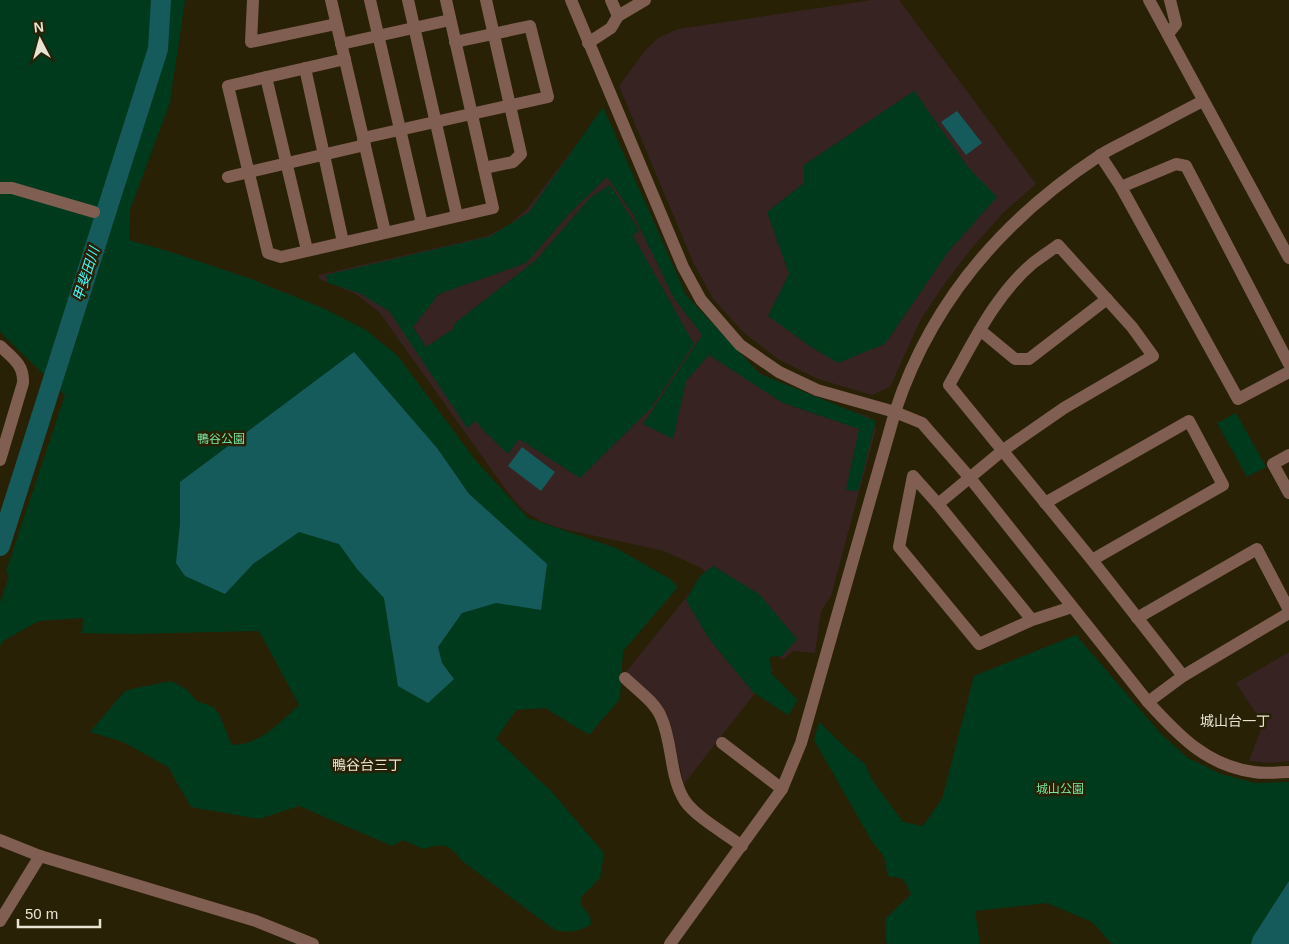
<svg xmlns="http://www.w3.org/2000/svg" width="1289" height="944" font-family="Helvetica,'Noto Sans JP',sans-serif">
<rect width="100%" height="100%" fill="#282106"/>
<g fill="#362322">
<path d="M872,0H899L1036,184L1004,212L971,249L943,286L921,319L890,387L872,395L818,379L778,359L744,333L713,299L693,262L619,86L644,52L658,38L678,29Z"/>
<path d="M603,110L686,299L748,366L800,396L868,416L876,429L831,596L821,611L815,653L793,651L782,660L737,599L701,568L664,551L559,528L540,521L523,510L509,494L379,312L356,294L319,279V275L488,236L510,224L527,209Z"/>
<path d="M697,584L722,606L773,670L684,784L671,728L657,701L626,672Z"/>
<path d="M1289,652V761L1272,763L1249,761L1263,724L1236,683Z"/>
</g>
<g fill="#003a1d">
<path d="M0,0H185L170,102L130,210L129,240L171,252L251,279L323,308L366,330L397,355L476,461L528,518L616,548L670,579L678,587L623,651L620,699L589,735L545,708L516,710L496,739L551,791L604,853L600,878L582,896L580,904L590,916L591,924C580,932 568,933 555,930L462,861C449,843 444,843 423,849L403,840L392,846L299,806L259,819L191,807L168,767L123,742L90,732L123,693L131,689L171,681L186,689L197,701L213,707L219,714L232,745C260,745 279,723 299,705L259,631L132,634L82,633L83,618L39,621L3,641L0,646V602L9,576L6,571L65,395L0,332Z"/>
<path d="M914,91L968,167L997,197L948,252L885,344L838,363L811,347L768,316L789,274L767,212L804,183V165Z"/>
<path d="M603,107L686,295L760,374L876,421L858,491L846,490L859,429L783,403L709,355L686,381L673,439L643,424L702,335L674,298L633,214L607,177L569,214L526,263L439,294L413,327L426,347L453,329L455,323L536,260L591,197L610,185L639,230L633,236L694,344L651,408L580,478L519,439L508,454L482,429L476,421L467,428L389,311L359,293L328,283L326,275L491,236L529,212Z"/>
<path d="M1236,413L1266,467L1247,477L1217,423Z"/>
<path d="M713,566L759,594L797,639L782,656L770,657L771,673L798,700L788,715L753,692L709,639L686,600L700,576Z"/>
<path d="M1076,635L1161,734L1188,758L1221,774L1255,783L1289,782V944H1112L1092,922L1047,903L975,911L980,944H889L886,942L885,919L911,894L903,879L888,876L884,857L871,840L814,740L819,722L846,748L865,764L872,780L903,822L923,826L942,799L974,676Z"/>
</g>
<g fill="#165b5c">
<path d="M957,111L982,143L966,155L941,122Z"/>
<path d="M354,352L437,448L469,494L547,564L541,610L496,603L462,613L438,647L442,663L454,679L428,703L398,686L384,598L357,569L339,544L299,532L253,564L225,594L185,576L176,563L180,524V482Z"/>
<path d="M522,447L555,472L541,491L508,466Z"/>
<path d="M1289,881V944H1251L1253,937Z"/>
</g>
<g fill="none" stroke-linecap="round" stroke-linejoin="round">
<path stroke="#165b5c" stroke-width="20" d="M0,546L158,49L161,0"/>
<g stroke="#815e52" stroke-width="12">
<path d="M253,0L251,42L336,24"/>
<path d="M331,0L385,232"/>
<path d="M370,0L422,224"/>
<path d="M408,0L457,216"/>
<path d="M571,0L683,267L701,300L740,345L779,372L817,390L895,412L922,423L970,478L1148,702C1178,735 1207,766 1254,772C1265,774 1278,772 1289,772"/>
<path d="M611,0L618,16"/>
<path d="M1149,0L1289,258"/>
<path d="M1168,34L1176,24L1170,0"/>
<path d="M588,43L611,28L618,16L645,0"/>
<path d="M341,44L450,20"/>
<path d="M345,59L228,86L268,253L281,257L493,208L446,0"/>
<path d="M305,68L343,242"/>
<path d="M266,77L307,250"/>
<path d="M363,138L548,97L530,26L455,42"/>
<path d="M1100,155L1121,187L1238,399L1289,372"/>
<path d="M484,168L513,162L521,154L486,0"/>
<path d="M228,177L365,145"/>
<path d="M1121,187L1176,164L1186,166L1289,364"/>
<path d="M0,188H12L94,212"/>
<path d="M980,330L1015,359H1029L1107,299"/>
<path d="M0,346C13,358 24,365 23,383L0,460"/>
<path d="M1289,455L1273,464L1289,493"/>
<path d="M1045,503L1189,421L1223,485L1092,560"/>
<path d="M938,504L1002,451L1064,408L1153,356L1132,327L1058,245C1050,251 1041,257 1033,263C995,295 973,343 949,385L1092,560L1183,676"/>
<path d="M1137,618L1257,549L1289,610"/>
<path d="M1032,620L938,504L913,476L899,547L979,644L1032,620L1072,607"/>
<path d="M625,678C636,689 655,702 661,717C673,743 669,776 685,801C696,817 726,834 742,846"/>
<path d="M1148,702L1183,676L1289,613"/>
<path d="M722,743L782,789"/>
<path d="M0,840L40,856L256,921L313,944"/>
<path d="M0,921L40,856"/>
<path d="M670,944L782,789L801,743L895,412C931,302 1003,219 1099,156C1109,149 1121,144 1132,138C1156,126 1179,113 1203,101"/>
</g>
</g>
<g text-anchor="middle" stroke-width="5" stroke-linejoin="round" paint-order="stroke">
<g font-size="12" fill="#79e6a3" stroke="#282106">
<text x="221" y="443">鴨谷公園</text>
<text x="1060" y="793">城山公園</text>
</g>
<g font-size="14" font-style="italic" fill="#43f7fc" stroke="#282106">
<text transform="translate(86 274) rotate(-72)" y="5">甲斐田川</text>
</g>
<g font-size="14" fill="#e8e4d4" stroke="#282106">
<text x="1235" y="726">城山台一丁</text>
<text x="367" y="770">鴨谷台三丁</text>
</g>
</g>
<g transform="translate(40 40) rotate(354)" stroke="#282106" stroke-width="4" paint-order="stroke">
<path d="M0-4L9 19L0 12L-9 19Z" fill="#e8e4d4"/>
<text y="-8" font-size="14" font-weight="bold" text-anchor="middle" fill="#e8e4d4">N</text>
</g>
<path d="M18 919v8h82v-8" fill="none" stroke="#e8e4d4" stroke-width="2.5"/>
<text x="25" y="919" font-size="15" fill="#e8e4d4" stroke="#282106" stroke-width="4" paint-order="stroke">50 m</text>
</svg>
